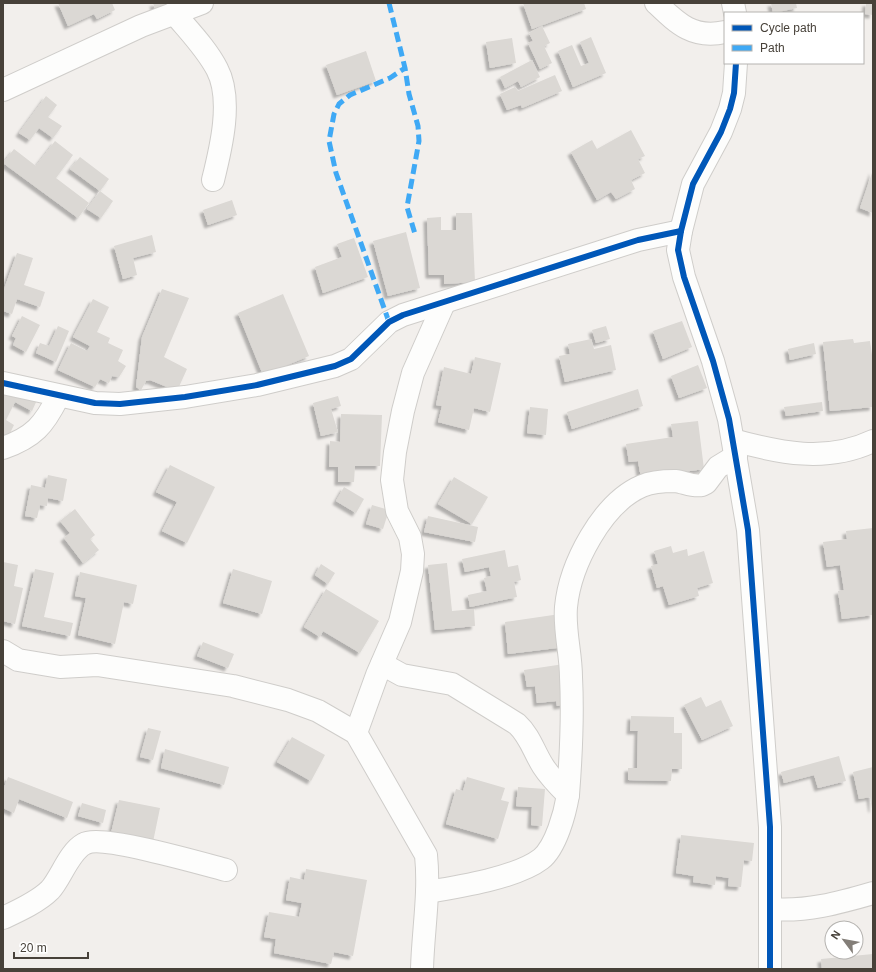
<svg xmlns="http://www.w3.org/2000/svg" width="876" height="972" font-family="Arial,sans-serif">
<defs>
<filter id="shadow"><feDropShadow dx="-3.5" dy="3.5" stdDeviation="1" flood-color="#0004"/></filter>
</defs>
<rect width="100%" height="100%" fill="#f2efec"/>
<g fill="#dbd8d4" filter="url(#shadow)">
<path d="M58,3H112L115,10L97,19L94,14L68,26Z"/>
<path d="M153,3H170L155,9Z"/>
<path d="M523,3H584L586,9L532,29Z"/>
<path d="M771,3H796L797,8L773,13Z"/>
<path d="M866,3H873V15L865,14Z"/>
<path d="M542,26L550,43L544,46L552,63L540,69L528,43L533,41L529,33Z"/>
<path d="M591,37L606,73L573,87L558,51L572,45L581,66L589,63L580,42Z"/>
<path d="M512,38L516,63L490,68L486,42Z"/>
<path d="M366,51L376,81L337,95L326,65Z"/>
<path d="M532,60L540,77L521,87L518,81L505,88L500,77Z"/>
<path d="M555,75L562,91L522,108L521,105L507,110L500,94L515,87L518,91Z"/>
<path d="M46,96L57,105L48,117L62,126L53,138L39,128L30,140L19,133Z"/>
<path d="M631,130L645,156L638,159L645,173L631,180L635,189L616,199L611,192L597,200L571,152L592,140L597,149Z"/>
<path d="M55,141L73,155L56,178L89,203L78,218L3,163L14,149L36,166Z"/>
<path d="M80,157L109,179L100,191L70,169Z"/>
<path d="M873,170V213L860,208Z"/>
<path d="M100,191L113,201L101,218L87,209Z"/>
<path d="M232,200L237,215L208,225L203,210Z"/>
<path d="M456,213H472L475,282L444,284V275H429L427,218L441,217V230H456Z"/>
<path d="M406,232L420,288L388,296L373,241Z"/>
<path d="M152,235L156,252L133,258L137,275L123,279L114,246Z"/>
<path d="M354,238L368,277L323,293L315,267L342,257L337,244Z"/>
<path d="M17,253L33,258L24,285L45,292L40,307L17,299L12,314L3,311V292Z"/>
<path d="M162,289L189,298L164,357L187,369L177,391L150,380L146,381L141,390L136,387L142,337Z"/>
<path d="M283,294L309,356L263,375L238,313Z"/>
<path d="M93,299L109,307L97,332L110,338L108,343L123,350L118,361L126,366L119,377L112,376L109,383L100,379L95,387L58,370L71,343L87,351L90,346L73,337Z"/>
<path d="M22,316L40,325L26,352L13,345L16,338L12,336Z"/>
<path d="M682,321L692,347L663,359L653,331Z"/>
<path d="M58,326L69,331L56,362L36,353L40,343L49,346Z"/>
<path d="M606,326L610,339L596,343L592,330Z"/>
<path d="M591,339L594,349L611,345L616,370L565,382L559,356L570,354L568,344Z"/>
<path d="M853,339L854,343L870,341L872,355H873V407L830,411L823,342Z"/>
<path d="M814,343L816,354L790,360L788,349Z"/>
<path d="M475,357L501,363L490,412L474,408L469,430L438,422L442,406L436,405L444,367L471,374Z"/>
<path d="M698,365L707,388L679,398L671,376Z"/>
<path d="M3,387L37,400L32,411L15,402L6,420L14,425L8,437L3,435Z"/>
<path d="M638,389L643,406L572,429L567,412Z"/>
<path d="M338,396L341,406L331,409L338,432L321,436L313,403Z"/>
<path d="M822,402L823,411L786,416L784,407Z"/>
<path d="M530,407L548,409L546,435L527,433Z"/>
<path d="M341,414L382,415L380,466H355L354,482H338V467H329L330,441L340,442Z"/>
<path d="M698,421L704,469L641,478L638,461L629,462L626,444L673,437L671,424Z"/>
<path d="M170,465L215,487L187,543L162,531L177,502L156,492Z"/>
<path d="M48,475L67,479L63,501L48,498L47,506L40,505L37,518L25,516L31,485L45,488Z"/>
<path d="M454,477L488,497L472,524L438,504Z"/>
<path d="M344,487L364,499L356,513L336,501Z"/>
<path d="M372,505L389,510L383,529L366,524Z"/>
<path d="M75,509L95,535L90,539L99,550L83,563L64,538L70,533L60,521Z"/>
<path d="M428,516L478,527L475,542L424,532Z"/>
<path d="M873,528V615L842,619L838,591L844,590L840,565L827,567L823,542L847,539L846,531Z"/>
<path d="M671,546L673,553L687,549L688,556L704,551L713,583L697,588L699,596L669,605L663,586L657,588L651,566L658,564L654,551Z"/>
<path d="M505,550L508,567L518,565L521,580L514,582L517,597L470,607L468,595L487,591L484,578L491,576L489,567L465,572L462,559Z"/>
<path d="M3,562L18,565L14,586L23,588L15,624L3,621Z"/>
<path d="M447,563L452,611L474,609L475,626L435,630L428,565Z"/>
<path d="M321,564L335,573L328,584L315,575Z"/>
<path d="M35,569L54,573L44,617L73,623L70,636L22,626Z"/>
<path d="M233,569L272,581L262,614L223,603Z"/>
<path d="M80,572L137,585L133,604L124,602L115,644L78,635L86,598L75,596Z"/>
<path d="M326,589L379,621L360,653L323,631L320,637L304,627Z"/>
<path d="M560,614L565,647L508,654L505,622Z"/>
<path d="M203,642L234,654L228,668L197,656Z"/>
<path d="M564,664L570,704L557,706L556,701L537,703L535,686L527,687L524,670Z"/>
<path d="M701,697L706,707L721,700L733,726L702,740L684,705Z"/>
<path d="M631,716L674,717V733H682V769H672L671,781L628,780V768H637L638,731H630Z"/>
<path d="M148,728L161,731L153,760L140,757Z"/>
<path d="M292,737L325,755L311,781L277,762Z"/>
<path d="M165,749L229,767L224,785L161,768Z"/>
<path d="M839,756L846,781L818,788L814,775L784,783L781,772Z"/>
<path d="M873,767V809H872L870,797L859,799L853,772Z"/>
<path d="M8,777L73,802L67,818L19,799L14,813L3,808V790Z"/>
<path d="M467,777L505,788L501,800L509,802L498,839L446,824L456,789L463,791Z"/>
<path d="M518,787L545,789L542,826L531,825L532,807L516,806Z"/>
<path d="M119,800L160,808L153,842L111,833Z"/>
<path d="M82,803L106,810L103,823L78,816Z"/>
<path d="M681,835L754,843L752,861L744,860L741,887L728,886L729,878L716,876L715,885L693,882L694,876L676,873Z"/>
<path d="M306,869L367,880L353,956L334,952L331,964L274,953L276,939L264,937L269,912L299,917L302,903L286,900L290,877L304,880Z"/>
<path d="M873,954V969H822L821,959Z"/>
</g>
<g fill="none" stroke-linecap="round" stroke-linejoin="round">
<g stroke="#cfcdca" stroke-width="24">
<g id="minor">
<path d="M656,3C678,24 693,39 725,32"/>
<path d="M733,3L735,13"/>
<path d="M174,13C189,31 206,48 217,69C233,99 221,148 213,180"/>
<path d="M736,63L734,93L730,109L721,132L693,184L681,231L678,250L684,277L713,361L729,419L748,530L770,827V969"/>
<path d="M3,90L141,26L202,3"/>
<path d="M3,383L95,403L120,404L185,397L257,385L335,366L351,359L389,322L403,315L638,240L681,231"/>
<path d="M733,440C779,453 827,463 873,441"/>
<path d="M3,448C34,437 44,425 58,397"/>
<path d="M3,651L18,660L60,667L97,665L233,686L288,700L318,711L356,733L426,855C430,893 423,931 422,969"/>
<path d="M382,664L402,675L452,684L517,724C530,736 534,752 543,766C550,777 559,786 568,795"/>
<path d="M356,733L377,675L400,622L412,571L413,554L410,537L397,511L392,480L395,452L403,411L413,373L444,303"/>
<path d="M427,892C458,887 516,878 541,859C556,847 565,813 568,795C571,756 573,715 571,677C571,653 564,631 566,607C570,565 602,503 642,486C651,482 666,481 675,481C684,482 693,487 702,485L706,483L718,467L736,456"/>
<path d="M770,909C806,912 839,903 873,893"/>
<path d="M3,918C18,911 38,902 50,890C61,878 69,852 84,844C100,834 203,864 226,870"/>
</g>
</g>
<use href="#minor" stroke="#fdfdfc" stroke-width="22"/>
<g stroke="#3fa9f5" stroke-width="5" stroke-dasharray="10 5" stroke-linecap="butt">
<path d="M389,3L405,68L409,94L418,126L419,141L407,207L415,234"/>
<path d="M389,322L336,173L329,141L334,114L339,104L350,95L390,78L405,68"/>
</g>
<g stroke="#fff" stroke-width="8">
<g id="cycleway">
<path d="M736,63L734,93L730,109L721,132L693,184L681,231L678,250L684,277L713,361L729,419L748,530L770,827V969"/>
<path d="M3,383L95,403L120,404L185,397L257,385L335,366L351,359L389,322L403,315L638,240L681,231"/>
</g>
</g>
<use href="#cycleway" stroke="#0057b8" stroke-width="6"/>
</g>
<rect width="876" height="972" fill="none" stroke="#474139" stroke-width="8"/>
<rect x="724" y="12" width="140" height="52" fill="#ffffff" stroke="#b5b3b0"/>
<rect x="732" y="25" width="20" height="6" fill="#0057b8" stroke="#b5b3b0"/>
<text x="760" y="32" font-size="12" fill="#474139">Cycle path</text>
<rect x="732" y="45" width="20" height="6" fill="#3fa9f5" stroke="#b5b3b0"/>
<text x="760" y="52" font-size="12" fill="#474139">Path</text>
<g transform="translate(844 940) rotate(302)"><circle r="19" fill="#ffffff" stroke="#b5b3b0"/>
<path d="M0-3L7 15L0 10L-7 15Z" fill="#837e78"/>
<text y="-6" font-size="11" font-weight="bold" text-anchor="middle" fill="#474139">N</text>
</g>
<path d="M14 952v6h74v-6" fill="none" stroke="#474139" stroke-width="2"/>
<text x="20" y="952" font-size="12" fill="#474139" stroke="#ffffff" stroke-width="3" paint-order="stroke">20 m</text>
</svg>
